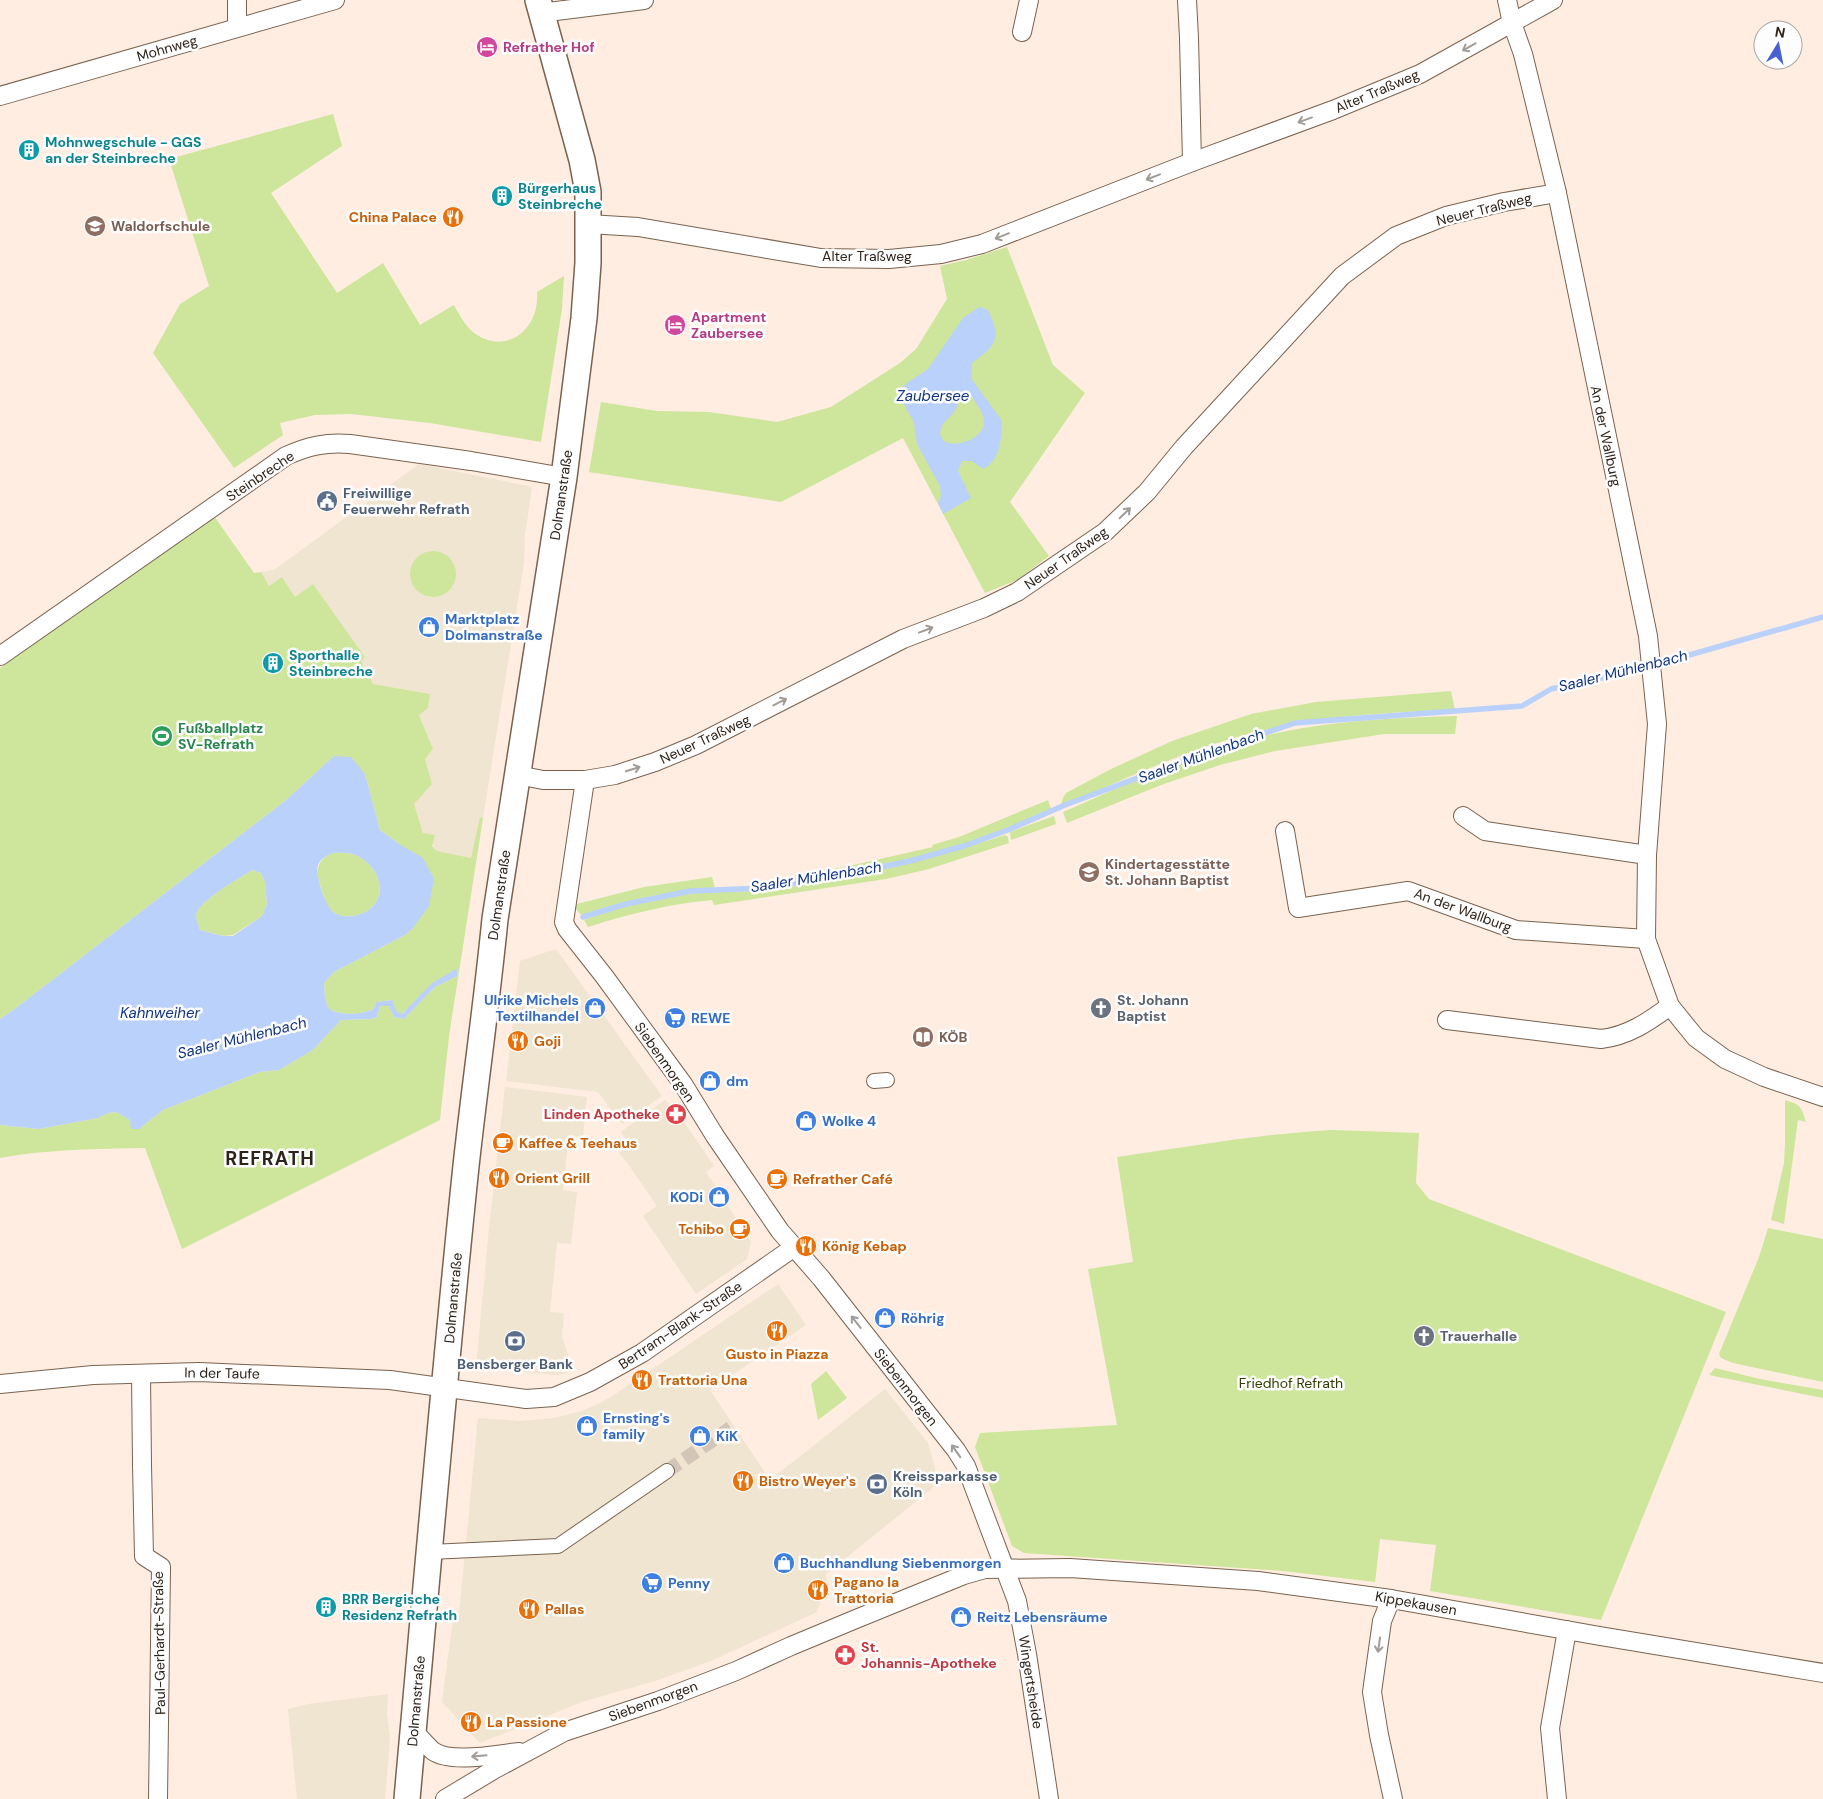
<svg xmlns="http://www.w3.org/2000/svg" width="1823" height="1799" font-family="'DM Sans',sans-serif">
<rect width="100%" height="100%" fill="#feede0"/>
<g fill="#f0e5d0" fill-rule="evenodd">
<path d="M419,464L528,486L532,488L525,535L524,563L483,818H480L471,858L437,851L423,833L414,804L432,784L425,759L433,749L419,715L430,694L373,684L361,661L365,657L313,584L295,597L282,577L269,586L261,575V572L274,570ZM430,551L445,554L456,572L453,586L442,595L435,597H427Z"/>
<path d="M556,949L662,1096L622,1124L598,1092L506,1081L520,961Z"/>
<path d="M505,1087L587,1097L583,1137L569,1135L563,1190L577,1192L571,1244L557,1243L550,1312L564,1313L562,1336L573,1371L558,1375L476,1368L489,1227Z"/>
<path d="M665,1100L669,1104L671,1103L714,1166L706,1172L751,1242L747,1259L696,1294L643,1216L657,1206L628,1164L619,1153L630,1145L621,1132Z"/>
<path d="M778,1284L806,1325L710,1390L770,1480L885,1389L928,1443L935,1468V1486L825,1575L828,1582L817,1612L711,1661L658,1680L582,1702L480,1743L442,1702L453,1619L459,1614L478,1418L519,1421L554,1418L582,1411L598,1404L614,1395Z"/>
<path d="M388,1694L387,1714L390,1738L385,1799H297L288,1709L308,1704Z"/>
</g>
<g fill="#cee59c">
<path d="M333,114L342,146L271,193L337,293L383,263L420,325L454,305C460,316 466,328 477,335C509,355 540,327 537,292L564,276L562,309L541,442L430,423L351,414L315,415L280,423L283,435L234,468L153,353L180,304L209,286L169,159Z"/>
<path d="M1007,247L1053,365L1085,393L1010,502L1049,556L1017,580L985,593L903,438L781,502L589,472L601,402L657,411L709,412L777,422L831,407L900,363L916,349L947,299L940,266L966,260Z"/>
<path d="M214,516L254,573L261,572L269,586L282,577L295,597L313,584L365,657L361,661L373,684L430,694L428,708L419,715L433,749L425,759L432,784L414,804L423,833L435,835L432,846L437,851L471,858L480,817L483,818L449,1036L440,1120L182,1249L145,1148C97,1149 47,1149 0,1158V1125L38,1129L98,1118L107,1113L116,1112L130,1120L139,1129L163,1110L260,1072L279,1070L313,1050L341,1020L371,1019L377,1017L380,1006H389L394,1017L404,1019L435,987L457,976L458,969L415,1001L402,1014L397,1013L391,1000L376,1002L374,1009C360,1015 342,1016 329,1009L325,999L324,983L334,972L405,935L413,928L399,844L380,830L365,774L334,756L285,801L12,1011L0,1019V668Z"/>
<circle cx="433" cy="574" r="23"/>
<path d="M1451,691L1455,710C1393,712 1332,715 1270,729C1197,744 1129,777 1061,807L1062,800L1066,793L1111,769L1172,741L1251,714L1316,702Z"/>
<path d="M1457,716L1455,734H1384L1275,751L1220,765L1161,785L1067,823L1063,812C1114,790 1164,766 1217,749C1296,723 1374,718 1457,716Z"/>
<path d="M1048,800L1052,811C1023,822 993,836 963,845C898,865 830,875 764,886H749L789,881V877L849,866L933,847L932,845L959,837Z"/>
<path d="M1054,816L1056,824L1011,840L1010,832Z"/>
<path d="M1005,835L1008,837L1009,843L929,869L886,879L714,905L712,900C669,904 629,914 588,927L584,920C618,908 654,898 690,893C715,890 741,893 766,890C847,881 927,860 1005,835Z"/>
<path d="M332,853C340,853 348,852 355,855C376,863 389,890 372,907C364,916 344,920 333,912C326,906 324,896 321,888C319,881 316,873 319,865C321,859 327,856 332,853Z"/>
<path d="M252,870L261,873L265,882L267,904L262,916L233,935L223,936L200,930C199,926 196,919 196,915C198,901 240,878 252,870Z"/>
<path d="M712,877L715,888C669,890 625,901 581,915L573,905L644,887Z"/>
<path d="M1785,1100C1801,1105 1801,1106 1806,1122L1798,1120L1784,1224L1771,1220L1784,1163L1785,1145Z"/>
<path d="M1332,1130L1419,1133L1416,1183L1429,1199L1726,1312L1601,1620L1430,1591L1436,1545L1380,1539L1375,1582L1283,1571L1024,1553L1012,1546L975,1447L980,1433L1117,1425L1088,1269L1133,1262L1117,1157C1188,1147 1259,1134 1332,1130Z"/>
<path d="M1768,1228L1823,1239V1382L1733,1363L1721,1358L1719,1354L1759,1257Z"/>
<path d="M1715,1368L1760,1379L1823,1390V1398L1709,1375Z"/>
<path d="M826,1371L847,1398L818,1420L811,1384Z"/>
</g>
<g fill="#bad1fb" fill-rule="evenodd">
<path d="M979,307L988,310C1002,340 996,345 972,363L971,378L1002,421C1002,438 1000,461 983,469L972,461H962L958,471L971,498L943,514L938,503L941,496L940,486L917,444L914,423L901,398V391L904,385L928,369L963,318ZM963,391C970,391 971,395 974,400C978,407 984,413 984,422C985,438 956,449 944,441C942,439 941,436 940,434C942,419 949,421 955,410C959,404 959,397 963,391Z"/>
<path d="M334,756L351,757L365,774L380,830L399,844L423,858L434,879L429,906L413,928L405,935L334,972L324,983L325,999L329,1009C341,1016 360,1015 374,1009L376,1002L392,1000L397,1012L402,1014L432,983L458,968L457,976L435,987L404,1019L394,1017L389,1006H380L377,1017L371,1019L341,1020L313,1050L279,1070L260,1072L163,1110L139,1129H131L130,1120L116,1112L108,1113L98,1118L38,1129L0,1125V1019L12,1011L285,801ZM332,853C339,853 348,852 355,855C376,863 389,890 372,907C364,916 344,920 333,912C325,905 315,876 318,865C320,859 327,856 332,853ZM252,870L261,873L265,882L267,904L262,916L233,936H223L200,930C199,926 196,919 196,915C198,901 240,878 252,870Z"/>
</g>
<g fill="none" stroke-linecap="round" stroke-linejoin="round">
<path stroke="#bad1fb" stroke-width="5.5" d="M583,917L626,904L690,891L764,888L823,879L910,861L967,845L1008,830L1065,805L1196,756L1295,723L1522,706L1551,689L1633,671L1823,617"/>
<path stroke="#d4c5b9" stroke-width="14" stroke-dasharray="14 7" stroke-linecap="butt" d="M667,1471L735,1425"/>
<g stroke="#7a624f" stroke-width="16">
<g id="pedestrian">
<path d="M874,1081L887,1080"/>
<path d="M430,1552L558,1546L667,1471"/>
</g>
</g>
<g stroke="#7a624f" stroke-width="20">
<g id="minor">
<path d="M1187,0L1189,38L1192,162"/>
<path d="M1507,0L1512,23L1523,54L1557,193L1648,636L1657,724L1647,855L1646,939L1670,1006L1696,1038L1725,1059L1764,1077L1823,1097"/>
<path d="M540,13L644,0"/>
<path d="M237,27V0"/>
<path d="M1022,32L1029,0"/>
<path d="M0,96L335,0"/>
<path d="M588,224L638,227L821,258L889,259L941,254L982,244L1192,162L1333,110L1420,74L1553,0"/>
<path d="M0,656L286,456C308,446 326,442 350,444L471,461L564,477"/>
<path d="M518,775L543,780H585L615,775L655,762L696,745L903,639L984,608L1017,592L1105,532L1147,492L1184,447L1342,276L1396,236L1446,216L1504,202L1557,193"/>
<path d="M585,780L564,922L567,929L604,976L683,1084L715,1136L780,1231L821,1278L956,1450L966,1466L1017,1601L1027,1654L1049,1799"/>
<path d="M1463,816L1485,831L1647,855"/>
<path d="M1285,831L1298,908L1408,891L1516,930L1646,939"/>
<path d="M1447,1020L1601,1039C1628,1036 1648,1022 1670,1006"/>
<path d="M141,1374L142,1465L144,1556L161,1567L158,1799"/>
<path d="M0,1384L93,1375L199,1372L390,1380L526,1399L554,1397L590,1382L642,1353L793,1248"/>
<path d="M1391,1599L1382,1621L1372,1692L1379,1735L1393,1799"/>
<path d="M413,1731C420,1737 426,1745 433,1751C451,1764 498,1754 519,1752"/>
<path d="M445,1799L495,1769L564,1732L658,1701L736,1671L791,1646L856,1619L964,1575L985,1569L1070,1568L1258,1581L1391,1599L1600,1636L1823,1673"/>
<path d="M1557,1799L1550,1728L1567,1630"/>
</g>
</g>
<g stroke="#7a624f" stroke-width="28">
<path id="secondary" d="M407,1799C426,1588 444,1377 466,1166C475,1084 487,1001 495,919L564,477L584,318L588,263V192L582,160L538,0"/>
</g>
<use href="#pedestrian" stroke="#fff" stroke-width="14"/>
<use href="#minor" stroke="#fff" stroke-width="18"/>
<use href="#secondary" stroke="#fff" stroke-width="25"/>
</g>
<defs><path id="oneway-shaft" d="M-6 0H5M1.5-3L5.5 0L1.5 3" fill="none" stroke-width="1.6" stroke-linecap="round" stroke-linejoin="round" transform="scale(1.25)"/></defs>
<g stroke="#a09c98">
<use href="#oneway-shaft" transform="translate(1469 47) rotate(151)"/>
<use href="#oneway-shaft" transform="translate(1305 120) rotate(160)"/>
<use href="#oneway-shaft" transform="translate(1153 177) rotate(159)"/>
<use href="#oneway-shaft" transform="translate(1002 236) rotate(158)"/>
<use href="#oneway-shaft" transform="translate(1125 513) rotate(-44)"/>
<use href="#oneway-shaft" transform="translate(926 630) rotate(-21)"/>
<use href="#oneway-shaft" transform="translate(780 702) rotate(-27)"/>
<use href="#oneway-shaft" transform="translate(633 769) rotate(-17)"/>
<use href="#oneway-shaft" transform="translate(856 1322) rotate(-128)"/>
<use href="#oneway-shaft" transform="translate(956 1451) rotate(-125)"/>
<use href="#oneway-shaft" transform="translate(1379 1645) rotate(98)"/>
<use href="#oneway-shaft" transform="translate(479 1756) rotate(175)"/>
</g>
<defs>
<g id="hotel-disc" transform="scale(1.125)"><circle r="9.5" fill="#d1479c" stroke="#fdfdfd"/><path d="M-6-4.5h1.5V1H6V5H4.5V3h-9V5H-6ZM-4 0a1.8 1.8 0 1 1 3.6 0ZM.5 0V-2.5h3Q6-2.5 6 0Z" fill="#fff"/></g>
<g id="building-disc" transform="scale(1.125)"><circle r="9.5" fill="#0f9aa8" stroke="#fdfdfd"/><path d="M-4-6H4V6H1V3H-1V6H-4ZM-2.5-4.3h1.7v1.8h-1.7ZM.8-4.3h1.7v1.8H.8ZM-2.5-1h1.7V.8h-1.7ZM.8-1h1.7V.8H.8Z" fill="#fff"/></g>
<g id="restaurant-disc" transform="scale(1.125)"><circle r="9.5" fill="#e8710a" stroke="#fdfdfd"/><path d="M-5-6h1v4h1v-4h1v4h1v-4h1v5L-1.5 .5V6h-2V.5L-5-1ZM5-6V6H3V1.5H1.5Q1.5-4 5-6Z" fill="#fff"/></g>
<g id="school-disc" transform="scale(1.125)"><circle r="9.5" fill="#8d6e63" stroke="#fdfdfd"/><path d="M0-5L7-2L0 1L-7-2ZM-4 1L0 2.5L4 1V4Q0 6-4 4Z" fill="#fff"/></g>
<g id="civic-disc" transform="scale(1.125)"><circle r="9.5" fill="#5c6f8a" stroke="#fdfdfd"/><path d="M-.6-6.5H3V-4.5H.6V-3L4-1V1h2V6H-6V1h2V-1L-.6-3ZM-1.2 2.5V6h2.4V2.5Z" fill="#fff"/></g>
<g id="shop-disc" transform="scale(1.125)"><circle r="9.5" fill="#3f7fe0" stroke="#fdfdfd"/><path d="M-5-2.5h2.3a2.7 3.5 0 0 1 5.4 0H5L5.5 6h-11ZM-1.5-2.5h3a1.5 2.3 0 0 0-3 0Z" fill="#fff"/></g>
<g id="stadium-disc" transform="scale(1.125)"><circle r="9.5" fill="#2e9e5b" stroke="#fdfdfd"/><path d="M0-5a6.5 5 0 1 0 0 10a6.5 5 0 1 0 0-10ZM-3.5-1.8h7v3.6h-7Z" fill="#fff"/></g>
<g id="church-disc" transform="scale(1.125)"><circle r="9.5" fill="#6b7280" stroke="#fdfdfd"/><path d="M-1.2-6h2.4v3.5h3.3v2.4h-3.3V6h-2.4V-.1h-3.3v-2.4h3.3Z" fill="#fff"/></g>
<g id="supermarket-disc" transform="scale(1.125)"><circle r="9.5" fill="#3f7fe0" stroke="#fdfdfd"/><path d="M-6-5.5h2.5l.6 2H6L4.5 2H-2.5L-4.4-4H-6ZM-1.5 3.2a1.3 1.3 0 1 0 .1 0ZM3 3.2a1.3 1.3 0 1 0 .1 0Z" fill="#fff"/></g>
<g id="library-disc" transform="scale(1.125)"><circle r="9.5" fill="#8d6e63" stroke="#fdfdfd"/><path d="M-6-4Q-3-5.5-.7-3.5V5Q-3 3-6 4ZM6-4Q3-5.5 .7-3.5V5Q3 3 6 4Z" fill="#fff"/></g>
<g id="pharmacy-disc" transform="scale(1.125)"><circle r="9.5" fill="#e0444e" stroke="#fdfdfd"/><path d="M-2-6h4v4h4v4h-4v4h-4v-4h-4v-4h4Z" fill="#fff"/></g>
<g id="cafe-disc" transform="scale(1.125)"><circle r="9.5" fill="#e8710a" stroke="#fdfdfd"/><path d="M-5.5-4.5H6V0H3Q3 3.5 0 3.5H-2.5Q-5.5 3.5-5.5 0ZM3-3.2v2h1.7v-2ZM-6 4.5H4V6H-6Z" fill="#fff"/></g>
<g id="bank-disc" transform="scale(1.125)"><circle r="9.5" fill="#5c6f8a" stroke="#fdfdfd"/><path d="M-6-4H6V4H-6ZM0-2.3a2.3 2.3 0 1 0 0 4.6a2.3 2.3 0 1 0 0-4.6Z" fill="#fff"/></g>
</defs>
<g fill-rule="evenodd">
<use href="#hotel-disc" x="487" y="47"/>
<use href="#building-disc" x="29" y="150"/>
<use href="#building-disc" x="502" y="196"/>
<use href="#restaurant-disc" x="453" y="217"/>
<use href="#school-disc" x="95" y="226"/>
<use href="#hotel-disc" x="675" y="325"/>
<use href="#civic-disc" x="327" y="501"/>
<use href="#shop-disc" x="429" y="627"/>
<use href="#building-disc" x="273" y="663"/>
<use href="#stadium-disc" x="162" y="736"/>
<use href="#school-disc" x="1089" y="872"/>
<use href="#shop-disc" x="595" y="1008"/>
<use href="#church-disc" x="1101" y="1008"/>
<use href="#supermarket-disc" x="675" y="1018"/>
<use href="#library-disc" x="923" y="1037"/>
<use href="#restaurant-disc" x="518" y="1041"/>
<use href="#shop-disc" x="710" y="1081"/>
<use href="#pharmacy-disc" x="676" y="1114"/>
<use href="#shop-disc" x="806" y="1121"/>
<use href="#cafe-disc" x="503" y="1143"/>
<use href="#restaurant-disc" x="499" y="1178"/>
<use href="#cafe-disc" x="777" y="1179"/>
<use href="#shop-disc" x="719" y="1197"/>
<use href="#cafe-disc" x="740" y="1229"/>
<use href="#restaurant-disc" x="806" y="1246"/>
<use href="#shop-disc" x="885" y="1318"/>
<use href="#restaurant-disc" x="777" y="1331"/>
<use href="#church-disc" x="1424" y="1336"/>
<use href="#bank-disc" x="515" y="1341"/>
<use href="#restaurant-disc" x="642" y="1380"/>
<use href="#shop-disc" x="587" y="1426"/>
<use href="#shop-disc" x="700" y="1436"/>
<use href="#restaurant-disc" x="743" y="1481"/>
<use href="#bank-disc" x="877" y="1484"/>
<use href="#shop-disc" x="784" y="1563"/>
<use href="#supermarket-disc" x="652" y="1583"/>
<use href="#restaurant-disc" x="818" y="1590"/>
<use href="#building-disc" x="326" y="1607"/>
<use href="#restaurant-disc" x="529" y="1609"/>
<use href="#shop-disc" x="961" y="1617"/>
<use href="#pharmacy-disc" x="845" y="1655"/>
<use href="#restaurant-disc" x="471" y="1722"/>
</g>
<g text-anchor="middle" stroke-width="5" stroke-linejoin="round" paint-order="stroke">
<g font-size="14" font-weight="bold" fill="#b23c85" stroke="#fdfdfd" text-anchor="start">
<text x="503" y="52">Refrather Hof</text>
<text x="691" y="322">Apartment<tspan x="691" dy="16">Zaubersee</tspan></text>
</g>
<g font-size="14" fill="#2d231b" stroke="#fdfdfd">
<text transform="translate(167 48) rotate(-16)" y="5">Mohnweg</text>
<text transform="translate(1377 91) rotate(-23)" y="5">Alter Traßweg</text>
<text transform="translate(1484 209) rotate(-14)" y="5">Neuer Traßweg</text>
<text x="867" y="261">Alter Traßweg</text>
<text transform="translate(1606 436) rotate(78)" y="5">An der Wallburg</text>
<text transform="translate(260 476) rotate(-34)" y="5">Steinbreche</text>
<text transform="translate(561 495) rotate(-82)" y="5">Dolmanstraße</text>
<text transform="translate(1066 558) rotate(-35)" y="5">Neuer Traßweg</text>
<text transform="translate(705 739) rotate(-25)" y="5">Neuer Traßweg</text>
<text transform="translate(499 895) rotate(-82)" y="5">Dolmanstraße</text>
<text transform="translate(1463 910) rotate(20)" y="5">An der Wallburg</text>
<text transform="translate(665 1062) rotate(55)" y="5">Siebenmorgen</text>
<text transform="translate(453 1298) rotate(-85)" y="5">Dolmanstraße</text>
<text transform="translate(680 1325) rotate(-34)" y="5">Bertram-Blank-Straße</text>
<text transform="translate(222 1373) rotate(1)" y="5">In der Taufe</text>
<text transform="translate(906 1387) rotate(52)" y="5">Siebenmorgen</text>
<text transform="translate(1416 1603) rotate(10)" y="5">Kippekausen</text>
<text transform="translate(159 1643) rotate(-91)" y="5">Paul-Gerhardt-Straße</text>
<text transform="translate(1031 1682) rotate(81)" y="5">Wingertsheide</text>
<text transform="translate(416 1701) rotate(-85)" y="5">Dolmanstraße</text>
<text transform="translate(653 1701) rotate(-20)" y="5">Siebenmorgen</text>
</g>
<g font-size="14" font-weight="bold" fill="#0d838f" stroke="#fdfdfd" text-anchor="start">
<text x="45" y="147">Mohnwegschule - GGS<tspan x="45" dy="16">an der Steinbreche</tspan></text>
<text x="518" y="193">Bürgerhaus<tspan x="518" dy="16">Steinbreche</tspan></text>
<text x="289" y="660">Sporthalle<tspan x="289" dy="16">Steinbreche</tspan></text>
<text x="342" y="1604">BRR Bergische<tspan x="342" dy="16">Residenz Refrath</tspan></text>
</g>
<g font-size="14" font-weight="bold" fill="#c56008" stroke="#fdfdfd" text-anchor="start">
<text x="437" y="222" text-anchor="end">China Palace</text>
<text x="534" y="1046">Goji</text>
<text x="519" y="1148">Kaffee &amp; Teehaus</text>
<text x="515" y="1183">Orient Grill</text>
<text x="793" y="1184">Refrather Café</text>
<text x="724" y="1234" text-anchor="end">Tchibo</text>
<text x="822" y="1251">König Kebap</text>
<text x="777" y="1359" text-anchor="middle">Gusto in Piazza</text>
<text x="658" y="1385">Trattoria Una</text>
<text x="759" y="1486">Bistro Weyer's</text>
<text x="834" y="1587">Pagano la<tspan x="834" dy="16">Trattoria</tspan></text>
<text x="545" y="1614">Pallas</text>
<text x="487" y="1727">La Passione</text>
</g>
<g font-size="14" font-weight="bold" fill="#785e54" stroke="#fdfdfd" text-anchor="start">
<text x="111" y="231">Waldorfschule</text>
<text x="1105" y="869">Kindertagesstätte<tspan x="1105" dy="16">St. Johann Baptist</tspan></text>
<text x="939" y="1042">KÖB</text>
</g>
<g font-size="14" font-weight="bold" fill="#4e5e75" stroke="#fdfdfd" text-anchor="start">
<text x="343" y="498">Freiwillige<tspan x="343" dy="16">Feuerwehr Refrath</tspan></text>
<text x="515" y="1369" text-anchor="middle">Bensberger Bank</text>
<text x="893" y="1481">Kreissparkasse<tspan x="893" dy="16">Köln</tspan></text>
</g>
<g font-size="14" font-weight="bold" fill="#366cbe" stroke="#fdfdfd" text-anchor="start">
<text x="445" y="624">Marktplatz<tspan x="445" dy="16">Dolmanstraße</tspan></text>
<text x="579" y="1005" text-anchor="end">Ulrike Michels<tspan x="579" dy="16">Textilhandel</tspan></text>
<text x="691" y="1023">REWE</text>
<text x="726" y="1086">dm</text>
<text x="822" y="1126">Wolke 4</text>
<text x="703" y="1202" text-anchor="end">KODi</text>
<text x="901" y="1323">Röhrig</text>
<text x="603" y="1423">Ernsting's<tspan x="603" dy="16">family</tspan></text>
<text x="716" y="1441">KiK</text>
<text x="800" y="1568">Buchhandlung Siebenmorgen</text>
<text x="668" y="1588">Penny</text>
<text x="977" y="1622">Reitz Lebensräume</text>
</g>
<g font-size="14" font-weight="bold" fill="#27864d" stroke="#fdfdfd" text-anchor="start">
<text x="178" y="733">Fußballplatz<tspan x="178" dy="16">SV-Refrath</tspan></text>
</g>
<g font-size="14" font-weight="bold" fill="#5b616d" stroke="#fdfdfd" text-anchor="start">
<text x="1117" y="1005">St. Johann<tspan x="1117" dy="16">Baptist</tspan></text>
<text x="1440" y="1341">Trauerhalle</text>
</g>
<g font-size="14" font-weight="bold" fill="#be3a42" stroke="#fdfdfd" text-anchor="end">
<text x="660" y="1119">Linden Apotheke</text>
<text x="861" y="1652" text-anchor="start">St.<tspan x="861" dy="16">Johannis-Apotheke</tspan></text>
</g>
<g font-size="14" fill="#303e01" stroke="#fdfdfd">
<text x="1291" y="1388">Friedhof Refrath</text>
</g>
<g font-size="15" font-style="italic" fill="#103481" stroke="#fdfdfd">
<text x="933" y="401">Zaubersee</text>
<text transform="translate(1623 671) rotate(-14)" y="5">Saaler Mühlenbach</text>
<text transform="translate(1201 756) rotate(-20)" y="5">Saaler Mühlenbach</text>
<text transform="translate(816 877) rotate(-9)" y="5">Saaler Mühlenbach</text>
<text x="160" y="1018">Kahnweiher</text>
<text transform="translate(242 1038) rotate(-14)" y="5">Saaler Mühlenbach</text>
</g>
<g font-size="19" font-weight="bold" letter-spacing="1" fill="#2d231b" stroke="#fdfdfd">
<text x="270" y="1165">REFRATH</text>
</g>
</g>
<g transform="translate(1778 45) rotate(10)"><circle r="24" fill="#fdfdfd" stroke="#aaa6a3"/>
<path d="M0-4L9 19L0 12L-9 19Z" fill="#4960d4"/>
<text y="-8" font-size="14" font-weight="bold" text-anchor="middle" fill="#2d231b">N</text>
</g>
</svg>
